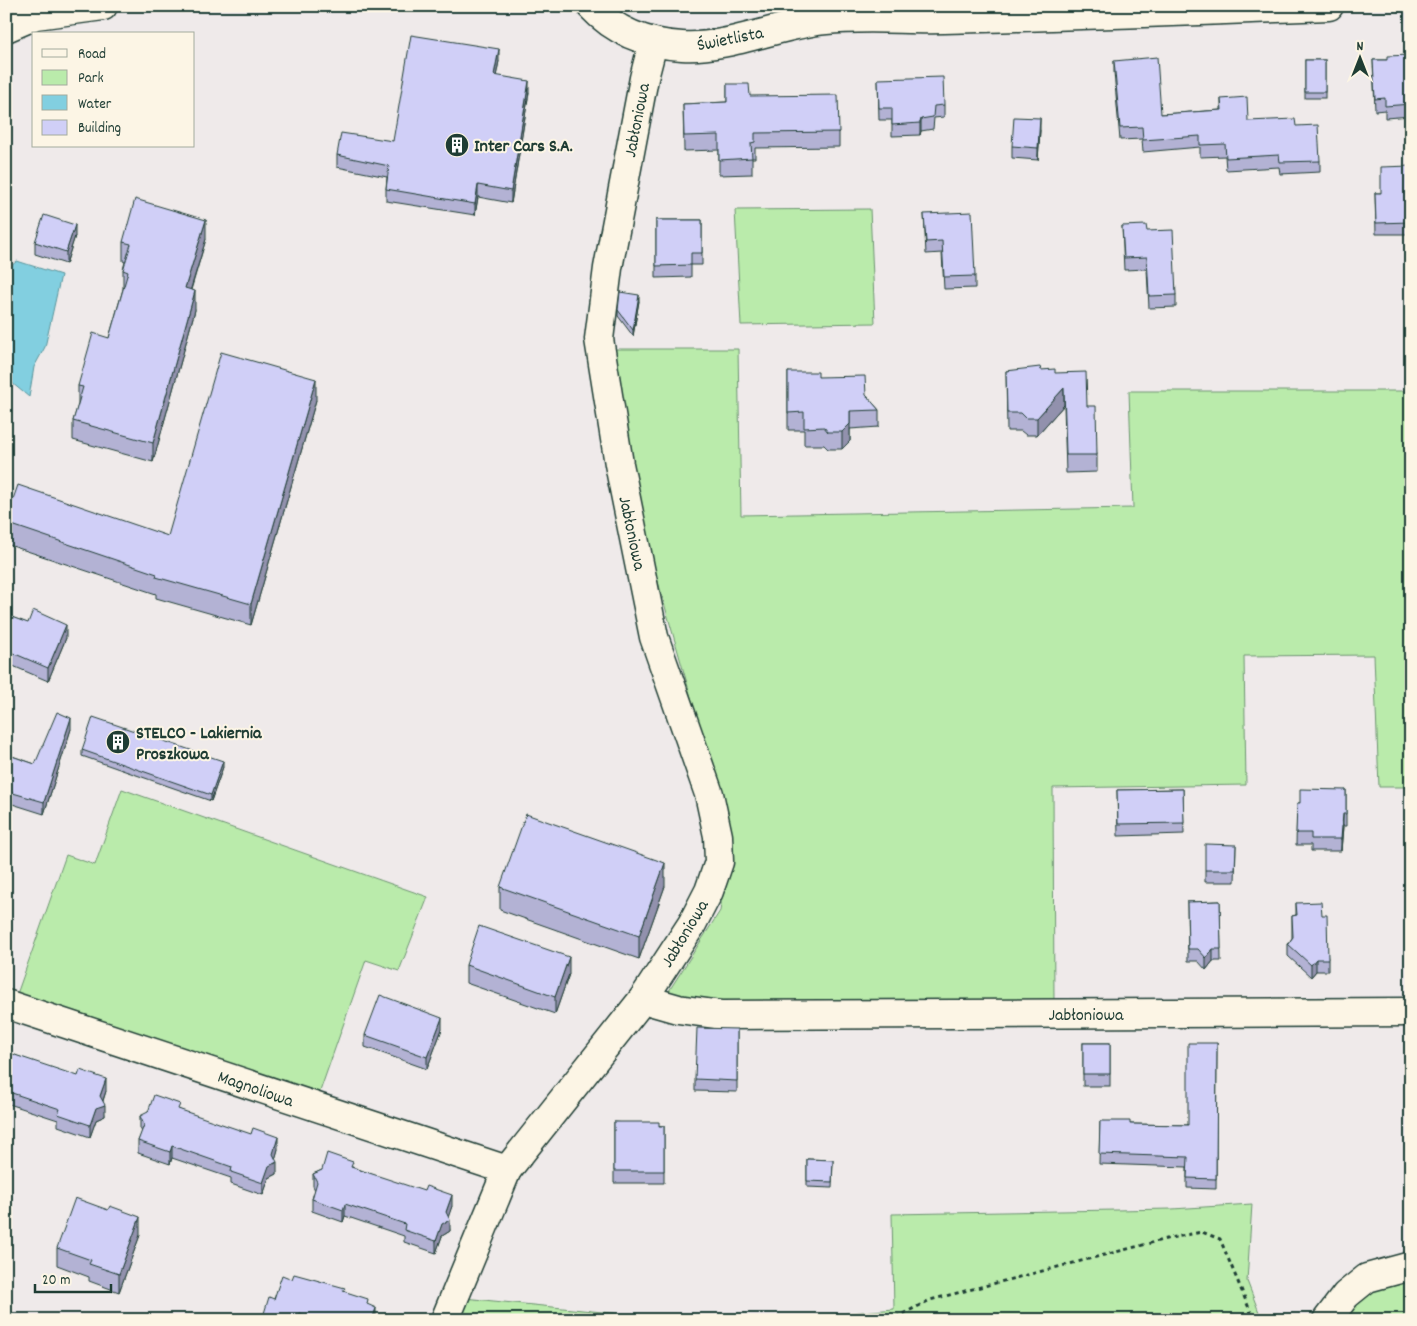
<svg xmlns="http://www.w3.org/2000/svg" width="1417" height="1326" font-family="Dekko,sans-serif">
<rect width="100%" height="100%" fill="#efeaea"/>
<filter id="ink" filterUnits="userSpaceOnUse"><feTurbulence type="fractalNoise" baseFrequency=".02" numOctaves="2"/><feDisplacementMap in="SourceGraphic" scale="10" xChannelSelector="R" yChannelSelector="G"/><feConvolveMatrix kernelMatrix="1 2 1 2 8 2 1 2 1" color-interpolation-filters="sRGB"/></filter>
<g filter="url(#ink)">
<g fill="#baebab" stroke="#6c9470">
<path d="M870,209L875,323L741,325L735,210Z"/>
<path d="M610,349H738L741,515L1133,508L1129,391H1411V787H1379L1374,655L1244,656L1246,785L1053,788L1054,1008L735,1006L667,994L720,911L731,837L640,519Z"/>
<path d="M122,789L428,897L399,971L366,960L318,1097L16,997L66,855L95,865Z"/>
<path d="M1252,1204L1247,1281L1262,1320H775L894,1309L892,1214L1172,1209Z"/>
<path d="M1411,1274V1320H1343L1353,1302L1397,1276Z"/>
<path d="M454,1297L681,1320H445Z"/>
</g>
<path fill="#82cfe0" stroke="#5a959b" d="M17,261L61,275L45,347L34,367L29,397L6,378V289L10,267Z"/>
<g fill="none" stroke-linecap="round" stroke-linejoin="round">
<g stroke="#1f3d34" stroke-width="31">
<g id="minor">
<path d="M643,999L678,1009L722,1015L1411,1012"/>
<path d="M6,1004L507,1170"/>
<path d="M445,1320L507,1170L643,999L692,924L709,891L719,862L718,836L709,794L654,637L619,464L599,339L608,268L644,78L653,43"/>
<path d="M1327,1320L1346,1295L1367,1278L1411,1266"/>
</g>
</g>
<g stroke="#1f3d34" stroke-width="31">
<g id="tertiary">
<path d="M591,6C615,32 647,44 682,46C729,49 779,24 826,20C865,16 905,20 944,19C1072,16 1201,11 1329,6"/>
<path d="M6,28L36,15L103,6"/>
</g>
</g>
<path stroke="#1f3d34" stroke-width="3" stroke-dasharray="4 4" stroke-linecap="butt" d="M880,1320L895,1318L930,1300L1170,1238L1202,1232L1220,1239L1254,1320"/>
<use href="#minor" stroke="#fcf5e5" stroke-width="28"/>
<use href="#tertiary" stroke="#fcf5e5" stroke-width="28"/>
</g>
<g fill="#b3b2d4" stroke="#1f3d34">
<path d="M1411,55V116L1385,118V110L1375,111L1373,60H1387Z"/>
<rect x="1305" y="60" width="20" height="38"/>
<path d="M499,61L496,76L529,92L511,203L478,197L475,215L386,201V189L387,177L337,167V155L393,141Z"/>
<path d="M1114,61L1161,114L1221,110V99L1248,121L1296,126L1320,161V172L1280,174L1279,167L1226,170L1225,156L1200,157V147L1143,152L1142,139L1120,140L1114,72Z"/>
<path d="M878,79L944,105V117L934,118L933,129L921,131L920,135L892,136V120H879Z"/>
<path d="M727,84L750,96L839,132V147L755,148V158H752V174L719,175V150L684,151L683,104L727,102Z"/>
<path d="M1040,130L1038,160L1012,158V146Z"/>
<path d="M1411,166V234H1376L1375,193H1381Z"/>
<path d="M924,214L975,276V288L944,289L942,253L926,254Z"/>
<path d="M656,220H702V265H691V277L656,278Z"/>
<path d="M1122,226L1147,231L1176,295V307L1149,308L1147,269L1124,270Z"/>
<path d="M75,236L66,264L35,254V242Z"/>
<path d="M206,239L191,290L195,310L153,462L73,440V421L78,405V386L109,338L123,289V270L125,262L123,261V242Z"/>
<path d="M639,301L633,336L618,316V310Z"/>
<path d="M1041,370L1055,373L1087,406L1097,455V472L1066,473L1064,405L1037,435H1026L1021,431H1007L1006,371Z"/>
<path d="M788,372L818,377L866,395L879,410V427L850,429V441L842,449H828L824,445H804V430H788Z"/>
<path d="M316,400L251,625L156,598V594L6,544V519L168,536Z"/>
<path d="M6,615L66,638L48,681L6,663Z"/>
<path d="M71,729L44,814L6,802V754L35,764Z"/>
<path d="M82,750L223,767L211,801L82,756Z"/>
<path d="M1183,789L1184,834L1118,836L1117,790Z"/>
<path d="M1346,790V826H1343L1341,851H1311V845H1296L1297,803H1300Z"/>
<path d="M1236,845L1235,882H1205V870Z"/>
<path d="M665,886L639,959L500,910V887Z"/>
<path d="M1220,901L1221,961H1213L1206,970L1198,961H1188L1187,902Z"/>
<path d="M1296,903L1322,915L1328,959V971H1316L1311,977L1288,956V944L1292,938V916L1296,915Z"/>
<path d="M466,965L569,974L555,1014L466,983Z"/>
<path d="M442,1029L427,1069L365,1047V1035Z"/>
<path d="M737,1029V1092L695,1091V1079Z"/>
<rect x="1083" y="1043" width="27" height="43"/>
<path d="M1217,1043L1216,1189L1187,1188V1167L1099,1164L1100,1121L1130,1124L1188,1125Z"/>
<path d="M6,1046L7,1052L106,1091L103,1101L105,1116L96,1120L90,1137L58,1126V1120L6,1103Z"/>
<path d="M180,1110L278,1149L275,1159L277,1174L269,1178L263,1195L231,1184V1178L172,1158L170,1164L138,1153V1141L142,1132L140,1128V1116Z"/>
<path d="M614,1122L664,1126V1183H614Z"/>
<path d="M807,1159L833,1160L832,1188L807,1187Z"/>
<path d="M353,1167L452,1206L448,1216L450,1231L442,1236L436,1253L404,1242V1236L345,1216L343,1222L312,1211V1199L315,1190L313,1186V1174L322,1170Z"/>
<path d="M140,1235L119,1292L89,1281V1277L57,1265V1248Z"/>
<path d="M292,1279L345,1291L368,1305L376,1320H262L274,1299Z"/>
</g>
<g fill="#9291ad" stroke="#1f3d34">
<path d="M499,49V61L494,87V75Z"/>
<path d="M529,81V92L511,203V191Z"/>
<path d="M1040,118V130L1038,160V148Z"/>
<path d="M921,119V131L920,135V123Z"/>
<path d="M478,185V197L475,215V204Z"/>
<path d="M206,220V239L185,308V288Z"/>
<path d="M75,225V236L66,264V252Z"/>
<path d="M195,291V310L153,462V443Z"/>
<path d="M639,295V301L633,336V330Z"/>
<path d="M316,379V400L251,625V604Z"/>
<path d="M1064,388V405L1037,435V418Z"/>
<path d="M850,411V441L842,449V432Z"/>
<path d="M66,625V638L48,681V668Z"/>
<path d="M71,718V729L44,814V802Z"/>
<path d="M223,761V767L211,801V795Z"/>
<path d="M1343,814V826L1341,851V839Z"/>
<path d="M665,863V886L639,959V936Z"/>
<path d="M1213,949V961L1206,970V958Z"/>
<path d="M569,957V974L555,1014V997Z"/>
<path d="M1316,959V971L1311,977V965Z"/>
<path d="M442,1018V1029L427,1069V1057Z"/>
<path d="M106,1079V1091L101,1106L105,1105V1116L96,1120L90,1137V1125Z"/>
<path d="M278,1137V1149L274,1164L277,1162V1174L269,1178L263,1195V1183Z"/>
<path d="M172,1146V1158L170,1164V1152Z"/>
<path d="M452,1195V1206L447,1221L450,1220V1231L442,1236L436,1253V1241Z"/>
<path d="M345,1204V1216L343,1222V1210Z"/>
<path d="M140,1217V1235L119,1292V1274Z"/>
<path d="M376,1308V1320H372Z"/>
</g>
<g fill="#d0cff7" stroke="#1f3d34">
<path d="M411,35L499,49L494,75L529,81L511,191L478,185L475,204L386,189L389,166L337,155L341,133L393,141Z"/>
<path d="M1411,55V104L1385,106V98L1375,99L1373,60H1387V56Z"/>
<path d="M1157,57L1161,114L1222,110L1221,99L1247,97L1248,121L1295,119L1296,126L1318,125L1320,161L1280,162L1279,155L1226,158L1225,144L1200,145V136L1143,140L1142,127L1120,128L1114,61Z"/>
<rect x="1305" y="60" width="20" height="32"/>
<path d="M943,77L944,105L934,106L933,117L921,119L920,123L892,125V108H879L878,79Z"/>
<path d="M727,84H749L750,96L838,95L839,132L755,133V142L751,143L752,158L719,160V135L684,136L683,104L727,102Z"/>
<path d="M1014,117L1040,118L1038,148L1012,146Z"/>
<path d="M1411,166V222L1376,223L1375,193H1381V167Z"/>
<path d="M135,199L206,220L185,288L195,291L153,443L73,421L83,387L78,386L93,333L109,338L128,272L123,270L131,244L123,242Z"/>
<path d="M972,212L975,276L944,277L942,241L926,242L924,214Z"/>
<path d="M44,215L75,225L66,252L35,242Z"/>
<path d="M656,220H702V253H691V265L656,266Z"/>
<path d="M1146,225L1147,231L1173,230L1176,295L1149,296L1147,257L1124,258L1122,226Z"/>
<path d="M620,292L639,295L633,330L618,310Z"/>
<path d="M221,352L316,379L251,604L156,577L157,574L6,523V519L18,485L168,536Z"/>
<path d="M1040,367L1041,370L1055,369V373L1086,372L1087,406H1096L1097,455H1066L1064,388L1037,418H1026L1021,413H1007L1006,371Z"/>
<path d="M788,372H818V377L865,376L866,395L879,410L850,411V424L842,432H828L824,427L804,428V412L788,413Z"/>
<path d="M33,610L66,625L48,668L6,650V615L28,623Z"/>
<path d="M57,712L71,718L44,802L6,791V754L35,764Z"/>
<path d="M93,717L223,761L211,795L82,750Z"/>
<path d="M1183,789L1184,823L1118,824L1117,790Z"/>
<path d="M1300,789L1346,790V814H1343L1341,839H1311V833H1296L1297,803H1300Z"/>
<path d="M526,814L665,863L639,936L500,887Z"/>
<path d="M1205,844L1236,845L1235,870H1205Z"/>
<path d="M1220,901L1221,949H1213L1206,958L1198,949H1188L1187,902Z"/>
<path d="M1321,902L1322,915H1327L1328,959H1316L1311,965L1288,944L1293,937L1292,916L1297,915L1296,903Z"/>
<path d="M479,926L569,957L555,997L466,965Z"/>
<path d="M380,995L442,1018L427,1057L365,1035Z"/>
<path d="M697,1028L737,1029V1081L695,1079Z"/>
<rect x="1083" y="1043" width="27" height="31"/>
<path d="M1188,1043H1217L1216,1179L1187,1178L1188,1157L1099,1154L1100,1121H1130V1124L1188,1125Z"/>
<path d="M6,1052L78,1076L80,1070L106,1079L100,1096L105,1105L96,1108L90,1125L58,1114L60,1109L6,1091Z"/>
<path d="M154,1095L180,1104L178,1109L251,1134L253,1128L278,1137L273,1154L277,1162L269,1166L263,1183L231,1172L232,1167L172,1146L170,1152L138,1141L144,1125L140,1116L148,1112Z"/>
<path d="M614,1122H659V1126H664V1171H614Z"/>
<path d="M327,1153L353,1162L351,1167L424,1191L426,1186L452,1195L446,1212L450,1220L442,1224L436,1241L404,1230L405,1224L345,1204L343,1210L312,1199L317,1182L313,1174L322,1170Z"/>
<path d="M807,1159L833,1160L832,1182L807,1181Z"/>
<path d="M75,1198L108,1210L110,1206L140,1217L119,1274L89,1264L91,1260L57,1248Z"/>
<path d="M294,1274L345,1288L343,1291L368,1299L367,1304L376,1308L372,1320H319L299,1313L297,1320H262L269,1297L274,1299L282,1275L292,1279Z"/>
</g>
</g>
<defs>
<g id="building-disc" transform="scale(1.25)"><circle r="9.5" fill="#1f3d34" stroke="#fcf5e5"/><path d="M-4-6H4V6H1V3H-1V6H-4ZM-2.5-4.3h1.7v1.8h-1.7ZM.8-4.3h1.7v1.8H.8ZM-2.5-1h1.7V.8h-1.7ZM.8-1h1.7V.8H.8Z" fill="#fff"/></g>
</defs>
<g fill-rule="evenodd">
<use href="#building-disc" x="457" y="145"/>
<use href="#building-disc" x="118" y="742"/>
</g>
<g text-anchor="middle" stroke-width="4" stroke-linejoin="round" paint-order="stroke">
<g font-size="18" fill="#1f3d34" stroke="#fcf5e5">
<text transform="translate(730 38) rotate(-11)" y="6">Świetlista</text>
<text transform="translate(636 120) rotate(-79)" y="6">Jabłoniowa</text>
<text transform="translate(633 533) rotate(78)" y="6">Jabłoniowa</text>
<text transform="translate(684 933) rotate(-59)" y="6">Jabłoniowa</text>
<text x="1086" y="1020">Jabłoniowa</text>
<text transform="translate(256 1088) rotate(19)" y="6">Magnoliowa</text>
</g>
<g font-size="18" font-weight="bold" fill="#1f3d34" stroke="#fcf5e5" text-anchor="start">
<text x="474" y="151">Inter Cars S.A.</text>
<text x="136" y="738">STELCO - Lakiernia<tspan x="136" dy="21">Proszkowa</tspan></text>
</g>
</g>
<rect width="1417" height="1326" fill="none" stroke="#fcf5e5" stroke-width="25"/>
<rect x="12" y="12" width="1392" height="1301" fill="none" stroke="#1f3d34" stroke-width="2" filter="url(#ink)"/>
<rect x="32" y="32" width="162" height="115" fill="#fcf5e5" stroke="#a4ab9e"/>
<rect x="42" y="49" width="25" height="8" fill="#fcf5e5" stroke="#a4ab9e"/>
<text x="78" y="58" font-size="15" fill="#1f3d34">Road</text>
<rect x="42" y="70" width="25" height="15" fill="#baebab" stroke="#a4ab9e"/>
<text x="78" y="82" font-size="15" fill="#1f3d34">Park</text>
<rect x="42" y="95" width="25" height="15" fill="#82cfe0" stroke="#a4ab9e"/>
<text x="78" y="108" font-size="15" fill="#1f3d34">Water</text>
<rect x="42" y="120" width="25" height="15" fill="#d0cff7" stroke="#a4ab9e"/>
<text x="78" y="132" font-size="15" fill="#1f3d34">Building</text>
<g transform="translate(1360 58)" stroke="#fcf5e5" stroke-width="4" paint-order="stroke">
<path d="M0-4L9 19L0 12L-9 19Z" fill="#1f3d34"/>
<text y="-8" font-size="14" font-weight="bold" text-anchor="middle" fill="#1f3d34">N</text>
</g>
<path d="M35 1284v8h76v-8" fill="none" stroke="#1f3d34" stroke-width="2.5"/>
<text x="42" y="1284" font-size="15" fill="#1f3d34" stroke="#fcf5e5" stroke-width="4" paint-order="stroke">20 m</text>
</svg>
